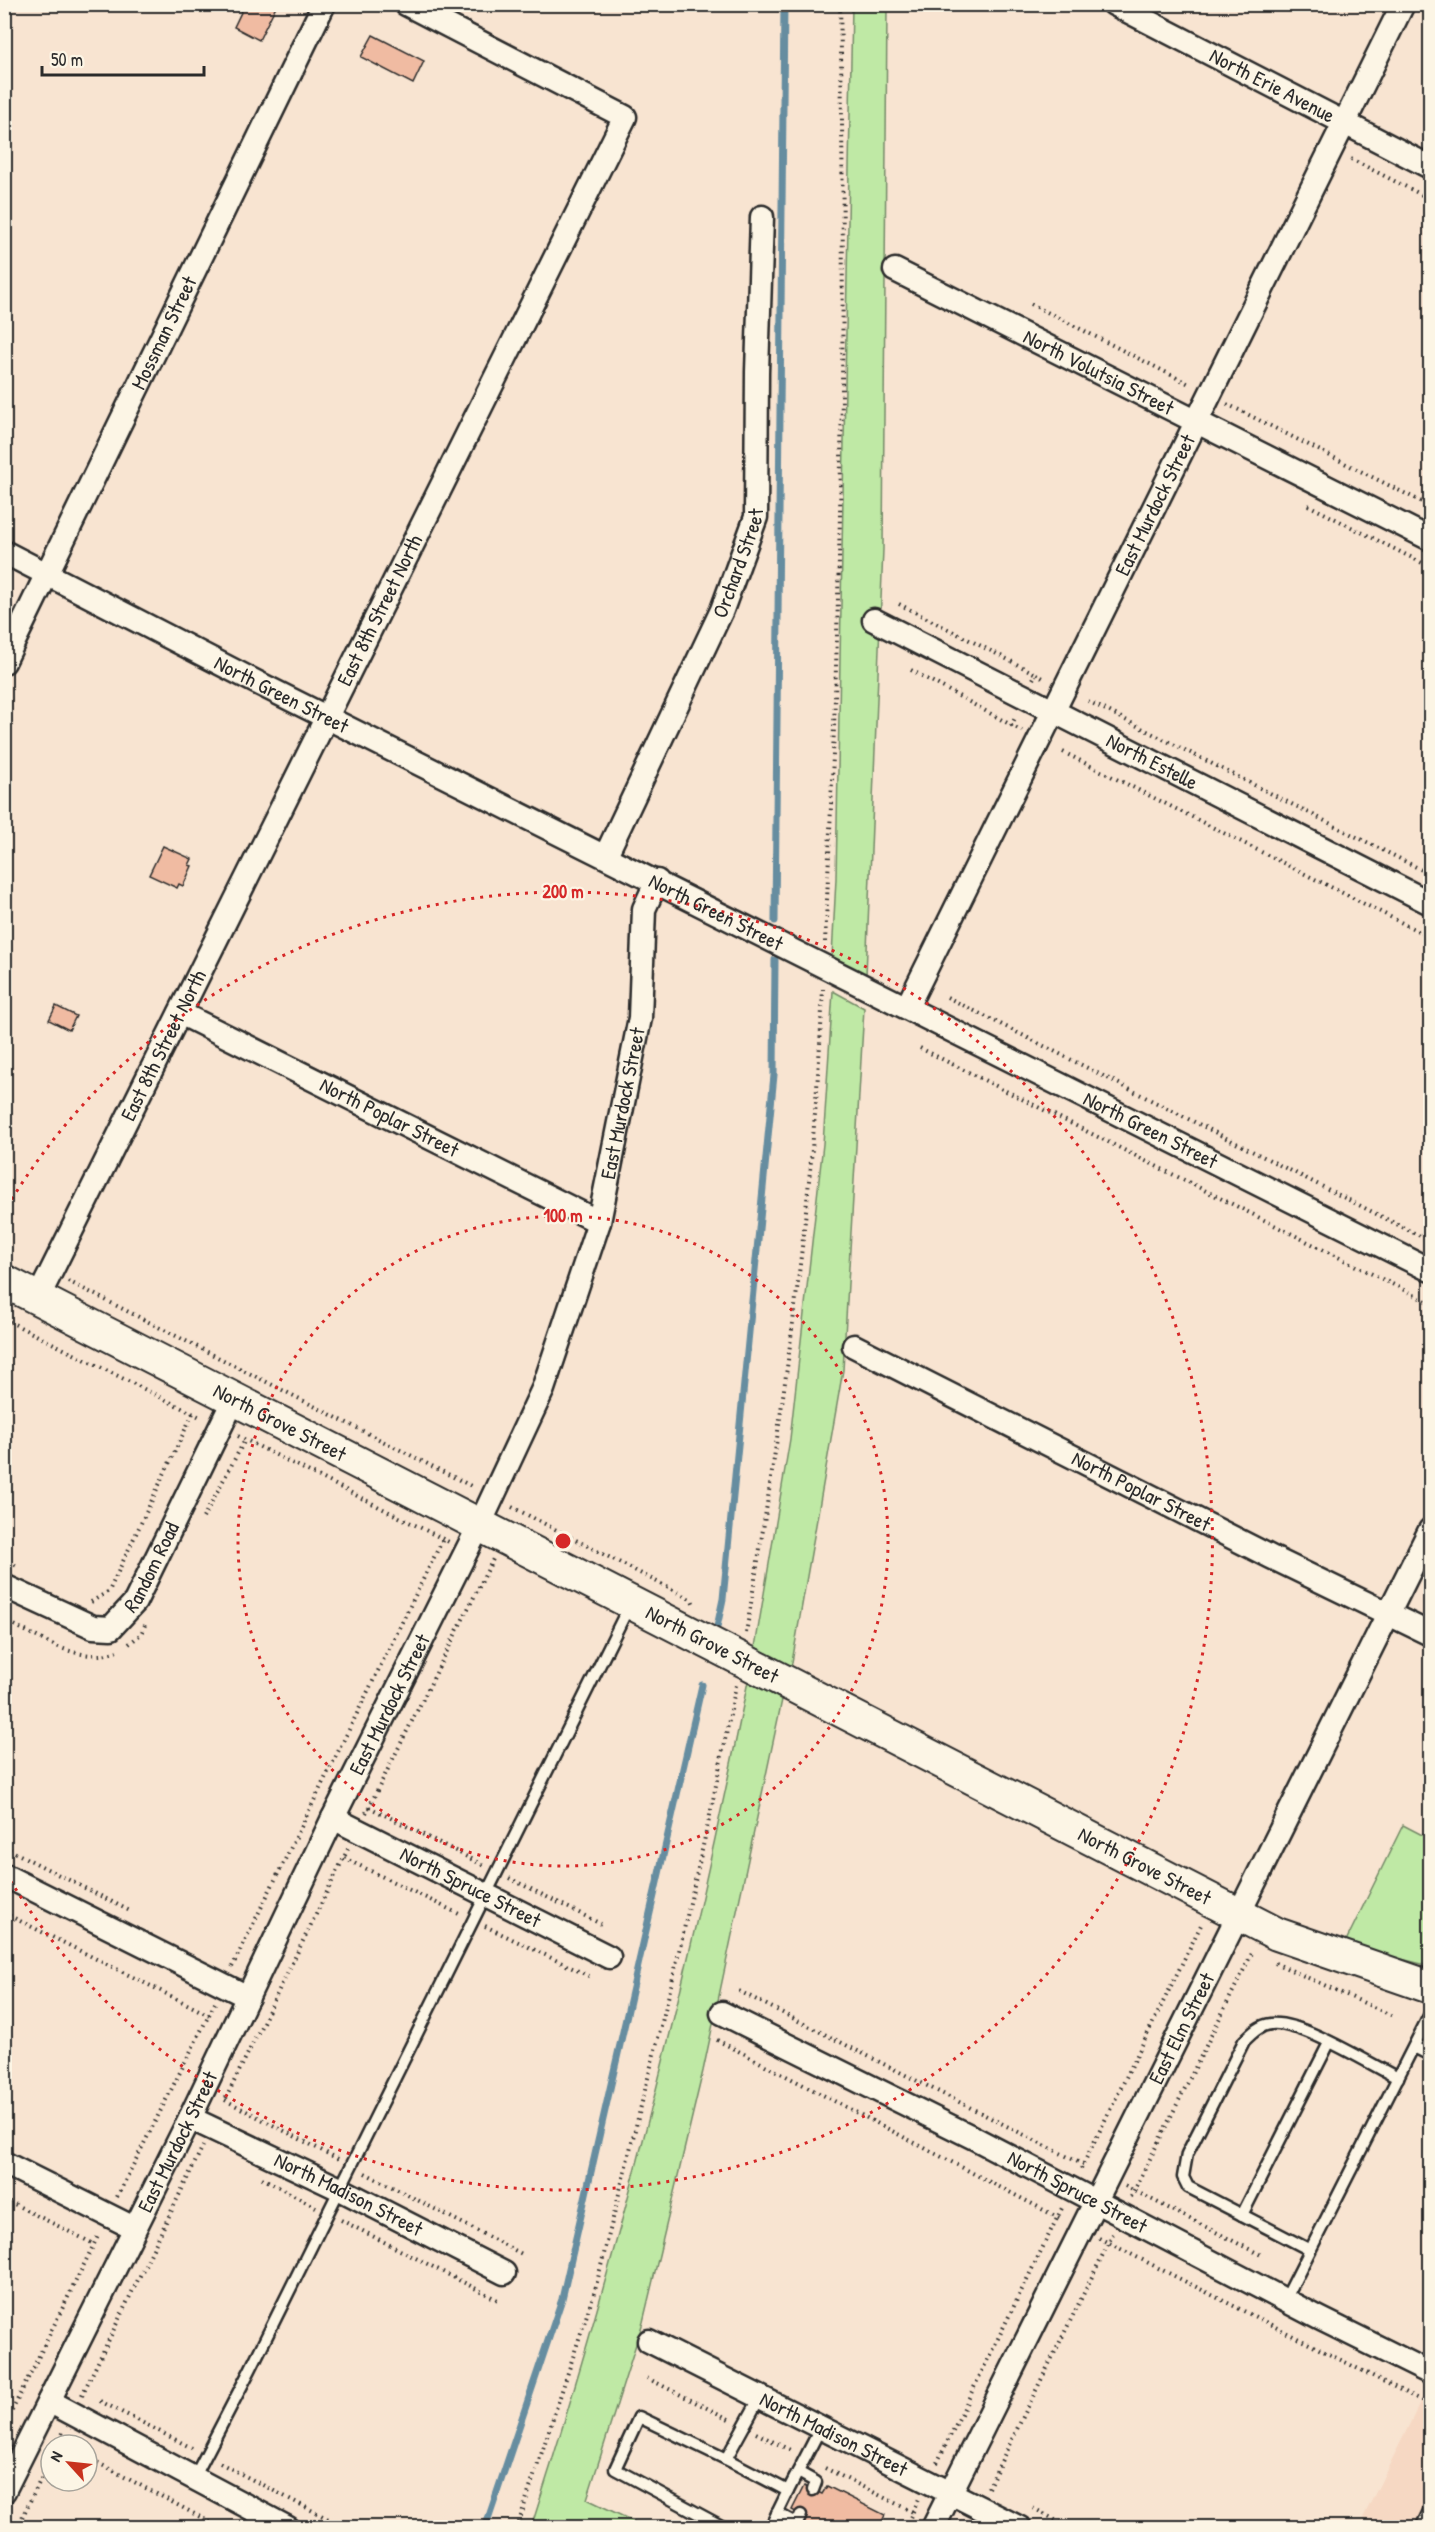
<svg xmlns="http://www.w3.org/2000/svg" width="1435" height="2532" font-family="'Patrick Hand',sans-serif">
<rect width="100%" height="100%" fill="#f8e4d1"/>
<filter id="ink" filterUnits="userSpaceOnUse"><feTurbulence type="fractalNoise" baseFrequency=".0167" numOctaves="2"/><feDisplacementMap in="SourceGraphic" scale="12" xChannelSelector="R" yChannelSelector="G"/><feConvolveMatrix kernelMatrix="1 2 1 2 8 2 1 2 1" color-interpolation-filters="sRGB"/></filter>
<g filter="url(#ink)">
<path fill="#f6d8c3" d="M1426,2391L1430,2393V2527H1381L1363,2518Z"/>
<g fill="#bfe9a5" stroke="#758a68" stroke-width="1.5">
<path d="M852,5H887L883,549L866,975L832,957L836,879Z"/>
<path d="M833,991L864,1008L843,1370L791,1668L755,1647L790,1439L823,1144Z"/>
<path d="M748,1681L782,1700L703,2071L643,2322L587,2499L645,2527L531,2528C620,2251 691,1966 748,1681Z"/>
<path d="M1403,1825L1430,1839V1966L1344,1945Z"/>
</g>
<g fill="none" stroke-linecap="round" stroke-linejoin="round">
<g stroke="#668da0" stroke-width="7">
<path d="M775,921L784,4"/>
<path d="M717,1627L723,1599L774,1075L775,960"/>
<path d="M485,2528L562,2299L702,1685"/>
</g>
</g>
<g fill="#f0bba2" stroke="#2b2b2b" stroke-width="1.5">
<path d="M245,4H277L259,40L234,27Z"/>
<path d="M373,35L424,61L413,84L361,57Z"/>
<path d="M163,846L192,859L189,865L192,866L183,886L179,884L177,888L149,875Z"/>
<path d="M56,1006L76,1016L69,1030L49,1020Z"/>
<path d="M804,2486L822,2494L827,2486L885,2515L879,2528H799L805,2517L792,2510Z"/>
</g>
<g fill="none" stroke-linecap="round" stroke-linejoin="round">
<g stroke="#2b2b2b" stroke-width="15">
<g id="lane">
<path d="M1414,2047L1430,2055"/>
<path d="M1242,2215L1329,2043"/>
<path d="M1310,2250L1188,2187L1183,2177L1187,2154L1244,2041C1252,2033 1260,2025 1271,2024C1302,2021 1368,2063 1398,2078"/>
<path d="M1285,2300L1430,2014"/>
<path d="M760,2397L726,2459L788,2491L821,2427"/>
<path d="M798,2472L816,2482L813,2490"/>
<path d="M194,2478L250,2370L630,1604"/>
<path d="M777,2513L797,2524L801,2515"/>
<path d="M725,2528L615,2469L639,2417L726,2459"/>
<path d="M770,2528L788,2491"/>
<path d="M1421,2528L1430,2509"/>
</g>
</g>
<g stroke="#2b2b2b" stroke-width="27">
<g id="street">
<path id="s1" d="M1114,4L1430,167"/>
<path id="s2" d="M895,270L1430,539"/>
<path id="s3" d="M4,552L258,683L1430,1270"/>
<path id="s4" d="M874,620L1430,903"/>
<path id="s5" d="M4,662L324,4"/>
<path id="s6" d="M606,855L722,610L756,517L757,372L762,217"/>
<path id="s7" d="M907,1007L1403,4"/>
<path id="s8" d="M180,1013L599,1222"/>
<path id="s9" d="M38,1298L625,117L406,4"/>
<path id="s10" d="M854,1346L1271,1557L1430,1634"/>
<path id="s11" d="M4,1586L93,1627L111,1628L135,1602L235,1397"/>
<path id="s12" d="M333,1818L609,1957"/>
<path d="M4,1875L248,1997"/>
<path id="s13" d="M722,2013L976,2139L1319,2318L1430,2373"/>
<path id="s14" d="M190,2118L340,2189L504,2273"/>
<path d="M4,2163L134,2228"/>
<path id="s15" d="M649,2341L1020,2528"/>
<path d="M49,2401L288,2528"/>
<path id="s16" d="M4,2491L190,2118L333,1818L479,1526L543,1389L599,1222L640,1018L644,909L657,881"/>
<path id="s17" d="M933,2528L1430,1530"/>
</g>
</g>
<g stroke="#2b2b2b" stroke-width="36">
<g id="secondary">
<path id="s18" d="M4,1281L1277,1934L1430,1987"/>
</g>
</g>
<g stroke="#2b2b2b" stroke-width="4" stroke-dasharray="1.5 4.5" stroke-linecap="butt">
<path d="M1351,159L1430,199"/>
<path d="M1031,304L1191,385"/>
<path d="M1227,404L1430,506"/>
<path d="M1308,505L1430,567"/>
<path d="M899,604L1036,674"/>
<path d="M911,670L1022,731"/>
<path d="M1033,679L1036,674L1045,679"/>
<path d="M1088,701L1430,874"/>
<path d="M1011,726L1016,716"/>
<path d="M1063,752L1430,937"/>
<path d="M825,942C840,630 847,317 840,4"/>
<path d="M947,997L1430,1241"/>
<path d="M920,1048L1430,1303"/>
<path d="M68,1281L473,1487"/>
<path d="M4,1319L202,1418"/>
<path d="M238,1436L449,1542"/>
<path d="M512,1507L692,1600L694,1605"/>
<path d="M203,1518L245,1440"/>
<path d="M4,1559L17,1566"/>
<path d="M91,1602L109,1591L193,1413"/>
<path d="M4,1620C38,1636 79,1666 117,1651"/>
<path d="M746,1633C782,1420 813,1205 823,989"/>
<path d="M129,1644L141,1634L145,1625"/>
<path d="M369,1807L483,1865"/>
<path d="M366,1813L493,1559"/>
<path d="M4,1847L132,1912"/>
<path d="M344,1858L459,1914"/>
<path d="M509,1878L601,1924"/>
<path d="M4,1913L209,2015"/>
<path d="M485,1926L591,1977"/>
<path d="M1275,1963L1391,2015"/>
<path d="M232,1967L444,1537"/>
<path d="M739,1991L1084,2165"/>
<path d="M717,2040L1063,2220"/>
<path d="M226,2098L348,1849"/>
<path d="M225,2100L340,2160"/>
<path d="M1081,2169L1202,1923"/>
<path d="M365,2173L522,2254"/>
<path d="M262,2178L316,2207"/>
<path d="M1125,2186L1263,2256"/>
<path d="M117,2197L215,2003"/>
<path d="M1131,2197L1253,1951"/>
<path d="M4,2199L94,2244"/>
<path d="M341,2220L498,2300"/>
<path d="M1099,2238L1430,2405"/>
<path d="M647,2378L731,2420"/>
<path d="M82,2395L203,2146"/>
<path d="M100,2401L192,2448"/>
<path d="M4,2427L99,2234"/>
<path d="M756,2433L792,2451"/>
<path d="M59,2442L64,2445"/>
<path d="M57,2445L64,2431"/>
<path d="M87,2457L221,2528"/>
<path d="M220,2463L346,2528"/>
<path d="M937,2463L1062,2208"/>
<path d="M825,2468L913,2512"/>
<path d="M988,2488L1113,2234"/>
<path d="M1033,2508L1070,2528"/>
<path d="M17,2528L51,2458"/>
<path d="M517,2528L595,2290L672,1982L710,1815L736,1685"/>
<path d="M905,2528L919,2499"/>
</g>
<use href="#lane" stroke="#fcf5e5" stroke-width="10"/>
<use href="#street" stroke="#fcf5e5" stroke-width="22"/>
<use href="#secondary" stroke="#fcf5e5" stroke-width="32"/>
</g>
</g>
<g fill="none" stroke="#d62828" stroke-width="3" stroke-dasharray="3 6">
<circle cx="563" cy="1541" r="325"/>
<path d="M7 1207A649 649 0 1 1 7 1875"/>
</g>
<g text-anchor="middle" stroke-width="4.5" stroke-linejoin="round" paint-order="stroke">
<g font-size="21" fill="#2b2b2b" stroke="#fcf5e5">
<text dy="7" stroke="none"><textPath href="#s1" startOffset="178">North Erie Avenue</textPath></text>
<text dy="7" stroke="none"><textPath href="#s5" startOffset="366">Mossman Street</textPath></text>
<text dy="7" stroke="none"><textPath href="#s2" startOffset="228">North Volutsia Street</textPath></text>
<text dy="7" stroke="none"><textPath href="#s7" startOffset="560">East Murdock Street</textPath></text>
<text dy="7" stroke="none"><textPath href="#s6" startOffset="321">Orchard Street</textPath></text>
<text dy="7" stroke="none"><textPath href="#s9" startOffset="768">East 8th Street North</textPath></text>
<text dy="7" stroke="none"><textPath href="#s3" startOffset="312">North Green Street</textPath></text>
<text dy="7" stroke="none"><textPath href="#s4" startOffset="312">North Estelle</textPath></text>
<text dy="7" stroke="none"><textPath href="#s3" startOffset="798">North Green Street</textPath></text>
<text dy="7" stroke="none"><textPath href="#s9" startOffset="282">East 8th Street North</textPath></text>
<text dy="7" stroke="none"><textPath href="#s16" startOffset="1524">East Murdock Street</textPath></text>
<text dy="7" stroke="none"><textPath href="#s8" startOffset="234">North Poplar Street</textPath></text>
<text dy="7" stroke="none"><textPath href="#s3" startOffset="1284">North Green Street</textPath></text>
<text dy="7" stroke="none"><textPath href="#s18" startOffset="310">North Grove Street</textPath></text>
<text dy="7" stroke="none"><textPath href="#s10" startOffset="322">North Poplar Street</textPath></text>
<text dy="7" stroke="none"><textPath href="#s11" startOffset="190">Random Road</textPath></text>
<text dy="7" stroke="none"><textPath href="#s18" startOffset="796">North Grove Street</textPath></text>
<text dy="7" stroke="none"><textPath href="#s16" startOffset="876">East Murdock Street</textPath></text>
<text dy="7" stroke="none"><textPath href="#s18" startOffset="1282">North Grove Street</textPath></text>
<text dy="7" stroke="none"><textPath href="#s12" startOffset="154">North Spruce Street</textPath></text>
<text dy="7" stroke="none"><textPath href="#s17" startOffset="558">East Elm Street</textPath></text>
<text dy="7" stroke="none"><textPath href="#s16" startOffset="390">East Murdock Street</textPath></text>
<text dy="7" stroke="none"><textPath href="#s13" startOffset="398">North Spruce Street</textPath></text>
<text dy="7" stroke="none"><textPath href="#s14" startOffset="176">North Madison Street</textPath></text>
<text dy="7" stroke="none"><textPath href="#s15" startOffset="207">North Madison Street</textPath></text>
</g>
</g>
<circle cx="563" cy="1541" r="9" fill="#d62828" stroke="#fcf5e5" stroke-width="3"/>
<g font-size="18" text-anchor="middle" font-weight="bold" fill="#d62828" stroke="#fcf5e5" stroke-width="4.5" stroke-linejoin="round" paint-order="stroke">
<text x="563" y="898">200 m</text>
<text x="563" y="1222">100 m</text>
</g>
<rect width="1435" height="2532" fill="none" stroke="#fcf5e5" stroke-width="24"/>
<rect x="12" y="12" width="1411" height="2508" fill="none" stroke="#2b2b2b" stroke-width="2" filter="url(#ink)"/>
<g transform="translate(69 2463) rotate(297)"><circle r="28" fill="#fcf5e5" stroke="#a8a49b" stroke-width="1.5"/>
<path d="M0-4.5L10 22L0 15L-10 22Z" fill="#c8321e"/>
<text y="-9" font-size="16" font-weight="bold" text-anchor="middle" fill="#2b2b2b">N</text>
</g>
<path d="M42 66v9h162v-9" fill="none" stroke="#2b2b2b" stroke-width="3"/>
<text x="51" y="66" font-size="18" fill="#2b2b2b" stroke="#fcf5e5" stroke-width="4.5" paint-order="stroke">50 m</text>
</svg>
